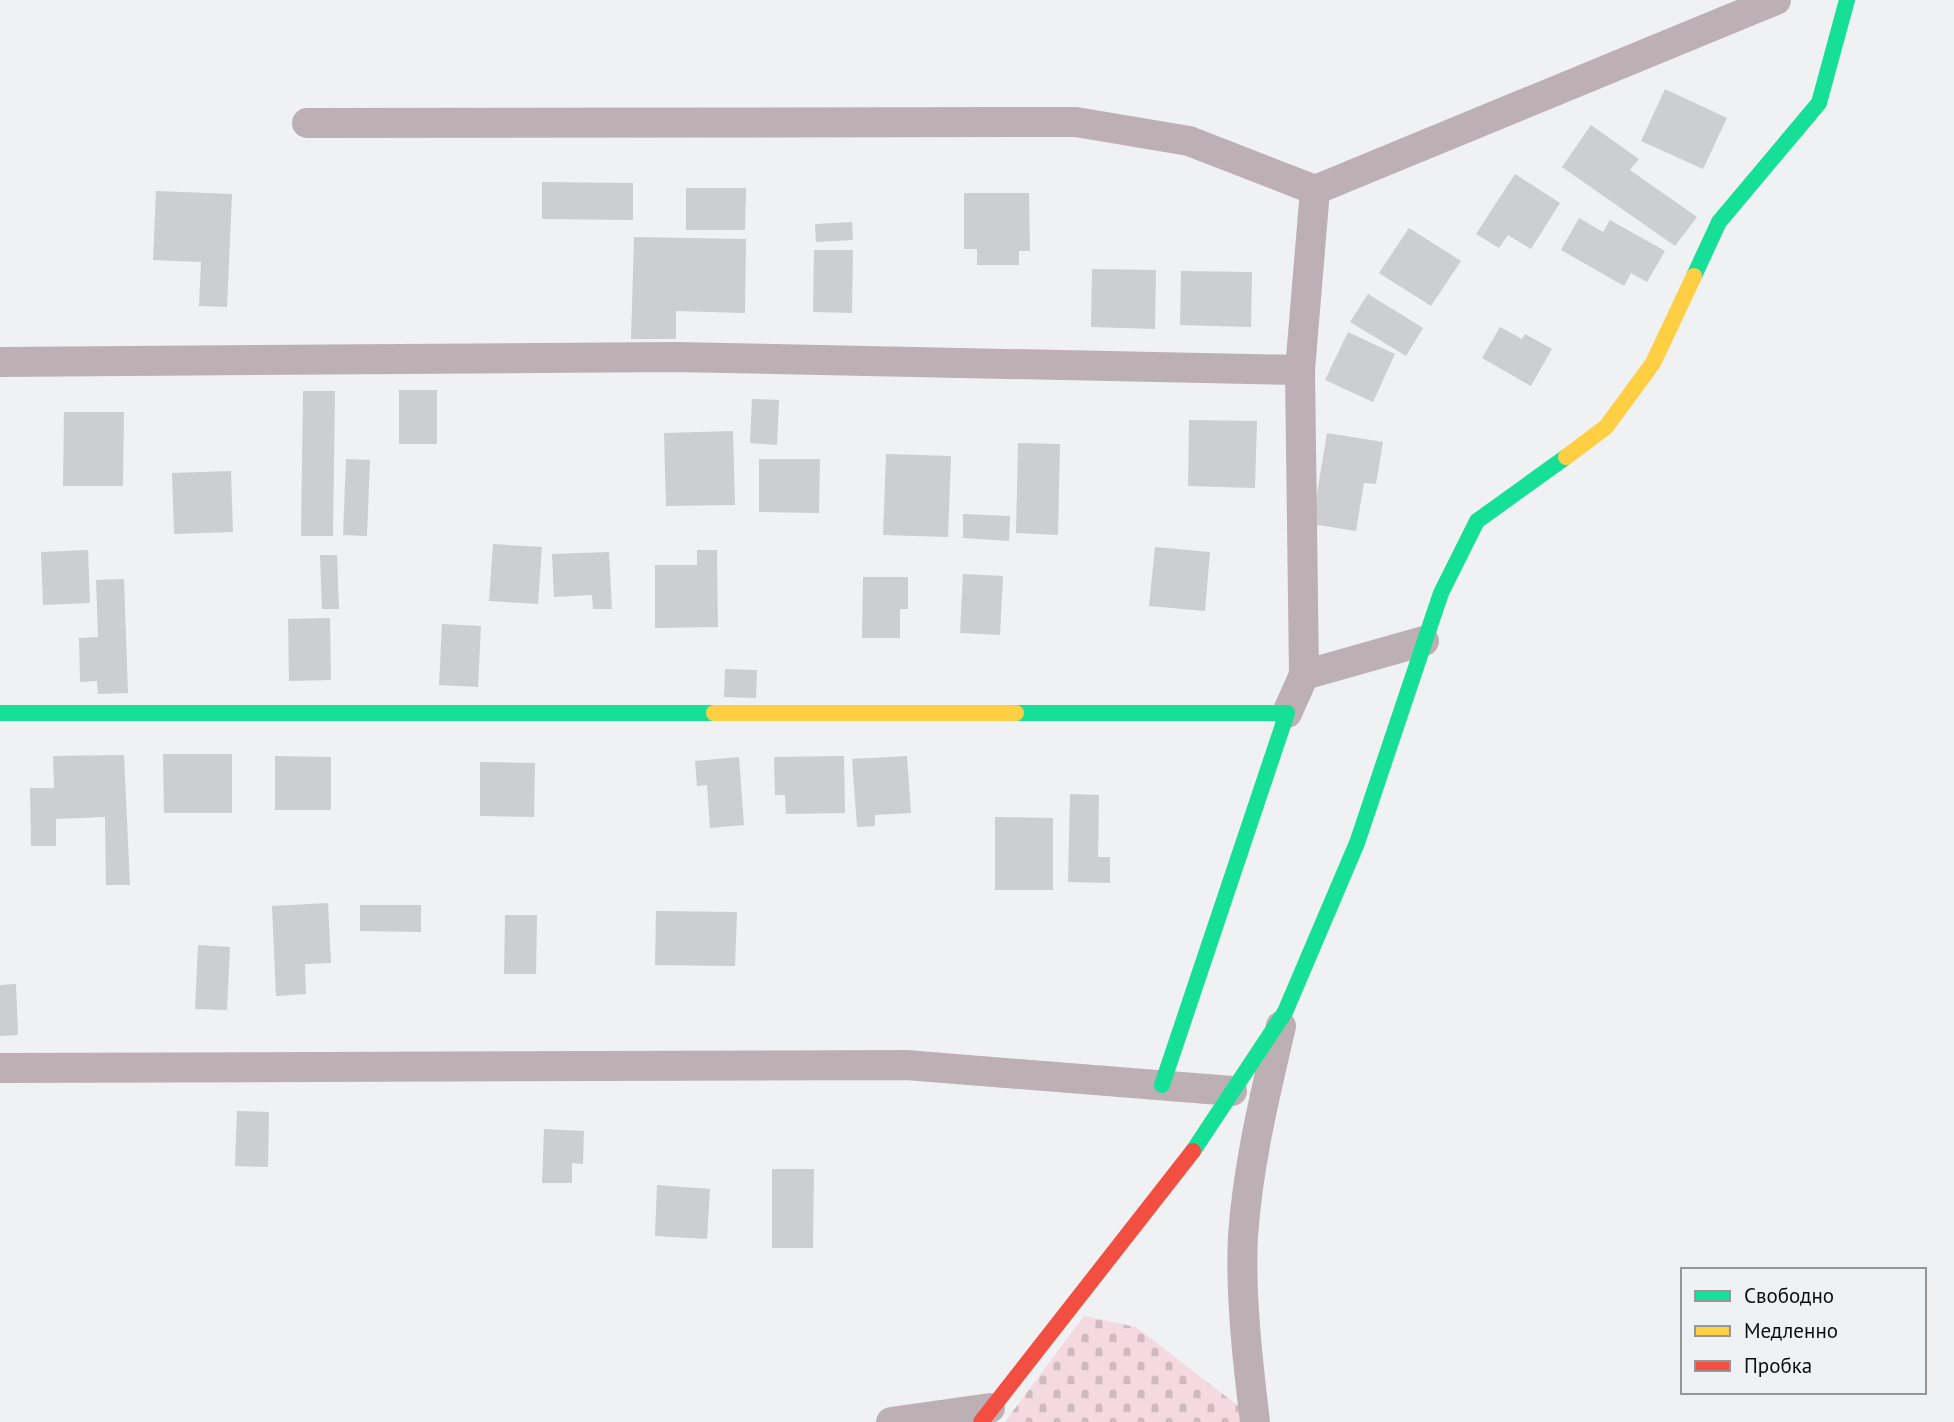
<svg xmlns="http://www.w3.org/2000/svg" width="1954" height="1422" font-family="'PT Sans',sans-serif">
<defs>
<pattern id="cemetery-stones" width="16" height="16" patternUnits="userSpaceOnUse" patternTransform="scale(1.75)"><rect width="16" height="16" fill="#f4d9e1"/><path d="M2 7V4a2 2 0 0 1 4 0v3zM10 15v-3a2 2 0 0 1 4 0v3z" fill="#d0b9c0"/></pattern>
</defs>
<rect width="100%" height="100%" fill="#eff1f3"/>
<path fill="url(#cemetery-stones)" d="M1084,1316L1136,1327L1242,1409L1244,1422H1005Z"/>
<g fill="#cccecf">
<path d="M1665,89L1727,118L1703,169L1641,141Z"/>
<path d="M1591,125L1639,159L1630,170L1697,217L1675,246L1562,167Z"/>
<path d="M1515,174L1560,203L1531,249L1508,235L1499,248L1476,234Z"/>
<path d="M542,182L633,183V220L542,219Z"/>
<path d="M686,188H746L745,230H686Z"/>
<path d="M156,191L232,194L227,307L199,306L201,262L153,260Z"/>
<path d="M964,193H1029L1030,251H1019V265H977V249H964Z"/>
<path d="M1579,218L1603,232L1610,220L1665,251L1647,282L1631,273L1624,286L1561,250Z"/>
<path d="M852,222L853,240L816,242L815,224Z"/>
<path d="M1409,228L1461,261L1431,306L1379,273Z"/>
<path d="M634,237L746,239L745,313L676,311V339H631Z"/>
<path d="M814,250H853L852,313L813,312Z"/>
<path d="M1092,269L1156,270L1155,329L1091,327Z"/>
<path d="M1181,271L1252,272L1251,327L1180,325Z"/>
<path d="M1368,294L1423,328L1406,356L1350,322Z"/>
<path d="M1500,327L1522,339L1525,334L1552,349L1531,386L1482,358Z"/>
<path d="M1348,332L1395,354L1373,402L1325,380Z"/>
<rect x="399" y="390" width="38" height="54"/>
<path d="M303,391H335L333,536H301Z"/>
<path d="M752,399L779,400L777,445L750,443Z"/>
<path d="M64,412H124L123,486H63Z"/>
<path d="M1189,420L1257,421L1255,488L1188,486Z"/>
<path d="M733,431L735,505L666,506L664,433Z"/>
<path d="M1327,433L1383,442L1376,484L1364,483L1356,531L1312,524Z"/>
<path d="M1018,443L1060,444L1058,535L1016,533Z"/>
<path d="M886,454L951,456L948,537L883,535Z"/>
<path d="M346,459L370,460L367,536L343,535Z"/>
<path d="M759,459H820L819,513L759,512Z"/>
<path d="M231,471L233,532L174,534L172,473Z"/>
<path d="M963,514L1010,516L1009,541L963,538Z"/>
<path d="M493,544L542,547L538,604L489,601Z"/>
<path d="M1155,547L1210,552L1205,611L1149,606Z"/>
<path d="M88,550L90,603L43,605L41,552Z"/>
<path d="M697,550H717L718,627L655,628V565H697Z"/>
<path d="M609,552L612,609H593L592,595L554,597L552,554Z"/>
<path d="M320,555H337L339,609H322Z"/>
<path d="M963,574L1003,576L1000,635L960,633Z"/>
<path d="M863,577H908V609H900V638H862Z"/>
<path d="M124,579L128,693L98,694L97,681L80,682L79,638L98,637L96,580Z"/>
<path d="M330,618L331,680L289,681L288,619Z"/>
<path d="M442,624L481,626L478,687L439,685Z"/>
<path d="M725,669L757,670L756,698L724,697Z"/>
<path d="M163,754H232V813H164Z"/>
<path d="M124,755L130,885H106L105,817L56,819V846H31L30,788H54L53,756Z"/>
<path d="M275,756L331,757V810H275Z"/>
<path d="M844,756L845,813L786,814L785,795H775L774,757Z"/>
<path d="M907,756L911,813L875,815V826L857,827L852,759Z"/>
<path d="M739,757L744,825L710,828L707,785L697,786L695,761Z"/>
<path d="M480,762L535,763L534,817L480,816Z"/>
<path d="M1070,794L1099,795L1098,857H1110V883L1068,882Z"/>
<path d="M995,817L1053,818V890H995Z"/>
<path d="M328,903L331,963L305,964L306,994L276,996L272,906Z"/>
<path d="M360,905H421V932L360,931Z"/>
<path d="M656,911L737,912L735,966L655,965Z"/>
<path d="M505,915H537L536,974H504Z"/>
<path d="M198,945L230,947L227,1010L195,1009Z"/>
<path d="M16,984L18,1035L0,1036V985Z"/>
<path d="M237,1111L269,1112L268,1167L235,1166Z"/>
<path d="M544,1129L584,1131L583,1164L572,1163V1183H542Z"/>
<path d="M772,1169H814L813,1248H772Z"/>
<path d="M657,1185L710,1189L707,1239L655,1236Z"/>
</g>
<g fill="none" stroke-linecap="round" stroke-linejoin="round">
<g stroke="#bdb0b4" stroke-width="30">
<path d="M307,123L1076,122L1189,141L1315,190"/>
<path d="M0,362L674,357L1300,370"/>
<path d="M1304,675L1300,370L1315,190L1776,0"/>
<path d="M1287,713L1304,675L1424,641"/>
<path d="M0,1068L906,1065L1232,1091"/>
<path d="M891,1422L990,1408"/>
<path d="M1255,1422C1248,1364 1240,1294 1243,1236C1248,1164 1265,1095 1281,1026"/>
</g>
<g stroke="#16e098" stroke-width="16">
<path d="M1694,276L1719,222L1819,103L1847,0"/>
<path d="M0,713H714"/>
<path d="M1016,713H1287L1162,1085"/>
<path d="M1193,1151L1285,1012L1357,843L1441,593L1477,521L1566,457"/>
</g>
<g stroke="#ffcf43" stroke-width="16">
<path d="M1566,457L1606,427L1653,363L1694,276"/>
<path d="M714,713H1016"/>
</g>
<path stroke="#f24e42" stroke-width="16" d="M981,1422L1193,1151"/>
</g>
<rect x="1681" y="1268" width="245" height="126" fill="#eef2f4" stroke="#949698" stroke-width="2"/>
<rect x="1695" y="1291" width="35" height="10" fill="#16e098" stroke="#949698" stroke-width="2"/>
<text x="1744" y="1303" font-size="21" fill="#0c0d0e">Свободно</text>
<rect x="1695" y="1326" width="35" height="10" fill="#ffcf43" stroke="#949698" stroke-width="2"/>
<text x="1744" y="1338" font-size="21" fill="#0c0d0e">Медленно</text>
<rect x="1695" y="1361" width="35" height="10" fill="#f24e42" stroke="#949698" stroke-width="2"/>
<text x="1744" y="1373" font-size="21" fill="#0c0d0e">Пробка</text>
</svg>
